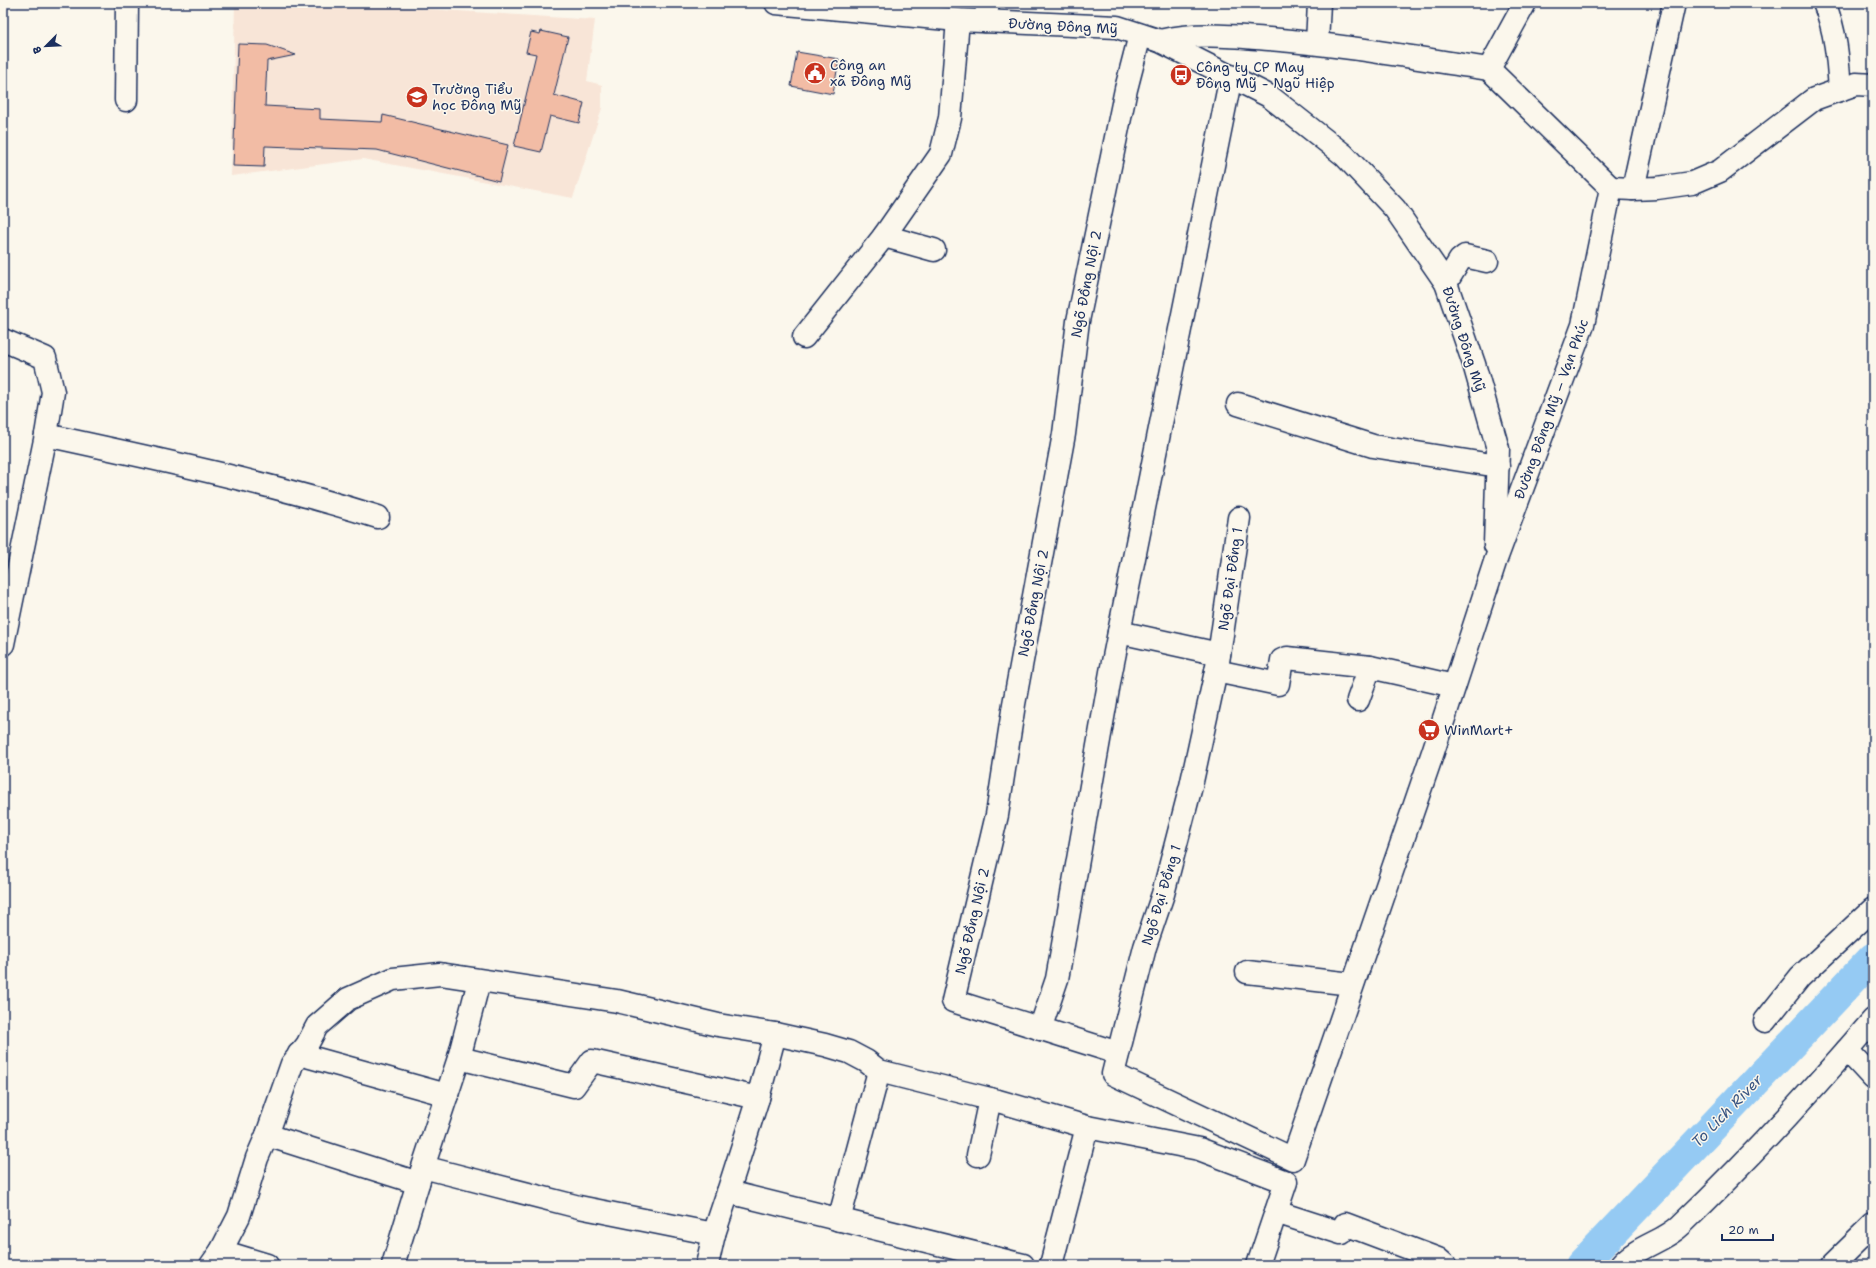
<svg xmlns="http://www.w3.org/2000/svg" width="1876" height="1268" font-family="'Shantell Sans',sans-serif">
<rect width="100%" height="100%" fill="#fbf7ec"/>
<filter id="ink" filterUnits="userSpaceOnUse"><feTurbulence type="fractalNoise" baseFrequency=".025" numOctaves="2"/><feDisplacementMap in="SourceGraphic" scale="8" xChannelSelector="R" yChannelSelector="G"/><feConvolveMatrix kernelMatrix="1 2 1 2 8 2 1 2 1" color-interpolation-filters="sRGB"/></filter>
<g filter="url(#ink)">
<path fill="#f8e5d7" d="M235,3H335L595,20L587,81L602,85V108L573,198L363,159L231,176Z"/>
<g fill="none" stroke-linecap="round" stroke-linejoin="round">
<path stroke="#95caf3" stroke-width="31" d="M1581,1265L1873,958"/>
</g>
<g fill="#f2bca5" stroke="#1b2f5e">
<path d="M541,31L568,37L554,95L584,103L579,123L550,116L541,152L514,146L536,54L526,52L531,32L540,34Z"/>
<path d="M238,44L267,45L296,55L267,61L265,106L320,109V119L382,122L383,115L508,145L499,181L377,150L265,146L264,167L233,166Z"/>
<path d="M797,52L839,59L833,94L791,86Z"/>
</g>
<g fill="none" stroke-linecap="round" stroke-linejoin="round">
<g stroke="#1b2f5e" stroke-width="25">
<g id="minor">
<path d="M776,3L958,20L1117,27L1160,41L1269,96L1344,155L1395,209L1446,283L1474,364L1498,449L1495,545"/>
<path d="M1824,3C1836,31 1838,60 1840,90"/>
<path d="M985,21L988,3"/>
<path d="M1160,41C1196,32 1232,36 1269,39C1343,45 1416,58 1489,69"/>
<path d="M1317,43L1319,3"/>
<path d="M126,100L127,3"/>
<path d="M1611,188L1633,189L1657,188L1692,183L1720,171L1814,99L1856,84L1873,85"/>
<path d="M1633,189L1674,3"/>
<path d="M884,236L934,250"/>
<path d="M1446,283L1460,260L1465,256L1487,261"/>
<path d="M804,337L884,236L941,154L950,118L958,20"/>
<path d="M3,340L45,358L53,392L46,435L3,644"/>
<path d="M1238,404L1373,446L1498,466"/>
<path d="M46,435C157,459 270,483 378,517"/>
<path d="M1239,518L1218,662L1191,786L1163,894L1145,947L1113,1074L1293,1159L1433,752L1495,562L1583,325L1611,188L1489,69L1525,3"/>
<path d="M1119,632L1219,654"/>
<path d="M1216,671L1278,684L1282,660L1287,658L1370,667"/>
<path d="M1358,700L1370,667L1454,686"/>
<path d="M1247,972L1352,984"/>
<path d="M479,981L459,1058L423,1167L579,1207L714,1234L728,1192L1023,1265"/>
<path d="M1765,1021L1800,977L1873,909"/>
<path d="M1040,1029L1057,979L1111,672L1231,76"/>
<path d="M1847,1050L1873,1078"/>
<path d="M1118,1053L953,1001L997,815L1014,704L1064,434L1078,321L1126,89L1140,35"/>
<path d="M299,1054L447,1095"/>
<path d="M459,1058L574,1086L592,1061L758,1098"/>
<path d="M267,1135L418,1183"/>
<path d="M978,1155L990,1099"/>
<path d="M728,1192L758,1098L775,1034"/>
<path d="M1276,1212L1341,1233L1345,1224L1438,1259L1445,1265"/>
<path d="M839,1220L879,1071"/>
<path d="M221,1251L267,1265"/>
<path d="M211,1265L221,1251L239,1216L257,1158L267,1135L292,1064L307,1045L317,1026L324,1020L348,999L393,979L440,974L617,1001L718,1025L775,1034L825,1045L849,1052L866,1061L879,1071L998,1101L1087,1127L1199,1149L1286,1182L1258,1265"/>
<path d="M393,1265L422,1170"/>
<path d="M707,1265L714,1234"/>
<path d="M1051,1265L1087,1127"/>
<path d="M1621,1265C1637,1246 1664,1242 1681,1225C1749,1160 1812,1091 1873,1020"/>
<path d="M1832,1265L1873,1225"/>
</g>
</g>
<use href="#minor" stroke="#fbf7ec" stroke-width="22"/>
</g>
</g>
<defs>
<g id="civic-disc" transform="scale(1.15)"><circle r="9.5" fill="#c8321e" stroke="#fbf7ec"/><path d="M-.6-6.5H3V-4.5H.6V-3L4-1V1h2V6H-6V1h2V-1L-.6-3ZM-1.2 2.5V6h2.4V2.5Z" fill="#fff"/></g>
<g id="bus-disc" transform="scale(1.15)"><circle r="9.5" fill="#c8321e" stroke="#fbf7ec"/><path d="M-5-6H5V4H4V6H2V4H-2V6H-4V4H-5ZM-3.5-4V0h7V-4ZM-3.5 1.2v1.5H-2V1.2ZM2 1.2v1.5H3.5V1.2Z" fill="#fff"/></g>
<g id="school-disc" transform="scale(1.15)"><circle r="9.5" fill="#c8321e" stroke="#fbf7ec"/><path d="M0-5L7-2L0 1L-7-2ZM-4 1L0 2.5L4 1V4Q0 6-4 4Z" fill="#fff"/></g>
<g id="supermarket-disc" transform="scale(1.15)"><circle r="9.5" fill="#c8321e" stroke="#fbf7ec"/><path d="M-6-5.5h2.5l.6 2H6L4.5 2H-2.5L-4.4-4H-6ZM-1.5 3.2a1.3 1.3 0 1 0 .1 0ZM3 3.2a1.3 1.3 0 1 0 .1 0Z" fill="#fff"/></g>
</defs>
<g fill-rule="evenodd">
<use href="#civic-disc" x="815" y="73"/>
<use href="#bus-disc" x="1181" y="75"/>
<use href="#school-disc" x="417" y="97"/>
<use href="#supermarket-disc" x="1429" y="730"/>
</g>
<g text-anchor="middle" stroke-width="3" stroke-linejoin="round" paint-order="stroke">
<g font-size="14" fill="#1b2f5e" stroke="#fbf7ec">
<text transform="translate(1063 26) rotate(3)" y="5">Đường Đông Mỹ</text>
<text transform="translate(1086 284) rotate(-79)" y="5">Ngõ Đồng Nội 2</text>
<text transform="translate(1464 339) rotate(72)" y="5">Đường Đông Mỹ</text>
<text transform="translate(1551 409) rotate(-70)" y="5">Đường Đông Mỹ – Vạn Phúc</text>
<text transform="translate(1230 579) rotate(-82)" y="5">Ngõ Đại Đồng 1</text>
<text transform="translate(1033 603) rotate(-79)" y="5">Ngõ Đồng Nội 2</text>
<text transform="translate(1161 895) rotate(-73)" y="5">Ngõ Đại Đồng 1</text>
<text transform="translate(972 921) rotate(-77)" y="5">Ngõ Đồng Nội 2</text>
</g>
<g font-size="14" fill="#1b2f5e" stroke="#fbf7ec" text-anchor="start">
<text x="830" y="70">Công an<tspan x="830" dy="16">xã Đông Mỹ</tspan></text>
<text x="1196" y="72">Công ty CP May<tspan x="1196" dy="16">Đông Mỹ - Ngũ Hiệp</tspan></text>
<text x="432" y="94">Trường Tiểu<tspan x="432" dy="16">học Đông Mỹ</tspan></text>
<text x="1444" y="735">WinMart+</text>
</g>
<g font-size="15" font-style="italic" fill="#3a5683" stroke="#fbf7ec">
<text transform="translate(1727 1111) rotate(-46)" y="5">To Lich River</text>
</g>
</g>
<rect width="1876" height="1268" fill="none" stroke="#fbf7ec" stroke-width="16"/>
<rect x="8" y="8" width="1860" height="1252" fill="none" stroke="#1b2f5e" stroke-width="1.5" filter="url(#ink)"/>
<g transform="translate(46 46) rotate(246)" stroke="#fbf7ec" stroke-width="3" paint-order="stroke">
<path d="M0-3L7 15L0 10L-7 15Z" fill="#1b2f5e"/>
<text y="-6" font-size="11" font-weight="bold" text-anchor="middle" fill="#1b2f5e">B</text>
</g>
<path d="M1722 1234v6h51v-6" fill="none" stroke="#1b2f5e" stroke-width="2"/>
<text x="1728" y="1234" font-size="12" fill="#1b2f5e" stroke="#fbf7ec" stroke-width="3" paint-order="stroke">20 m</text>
</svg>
